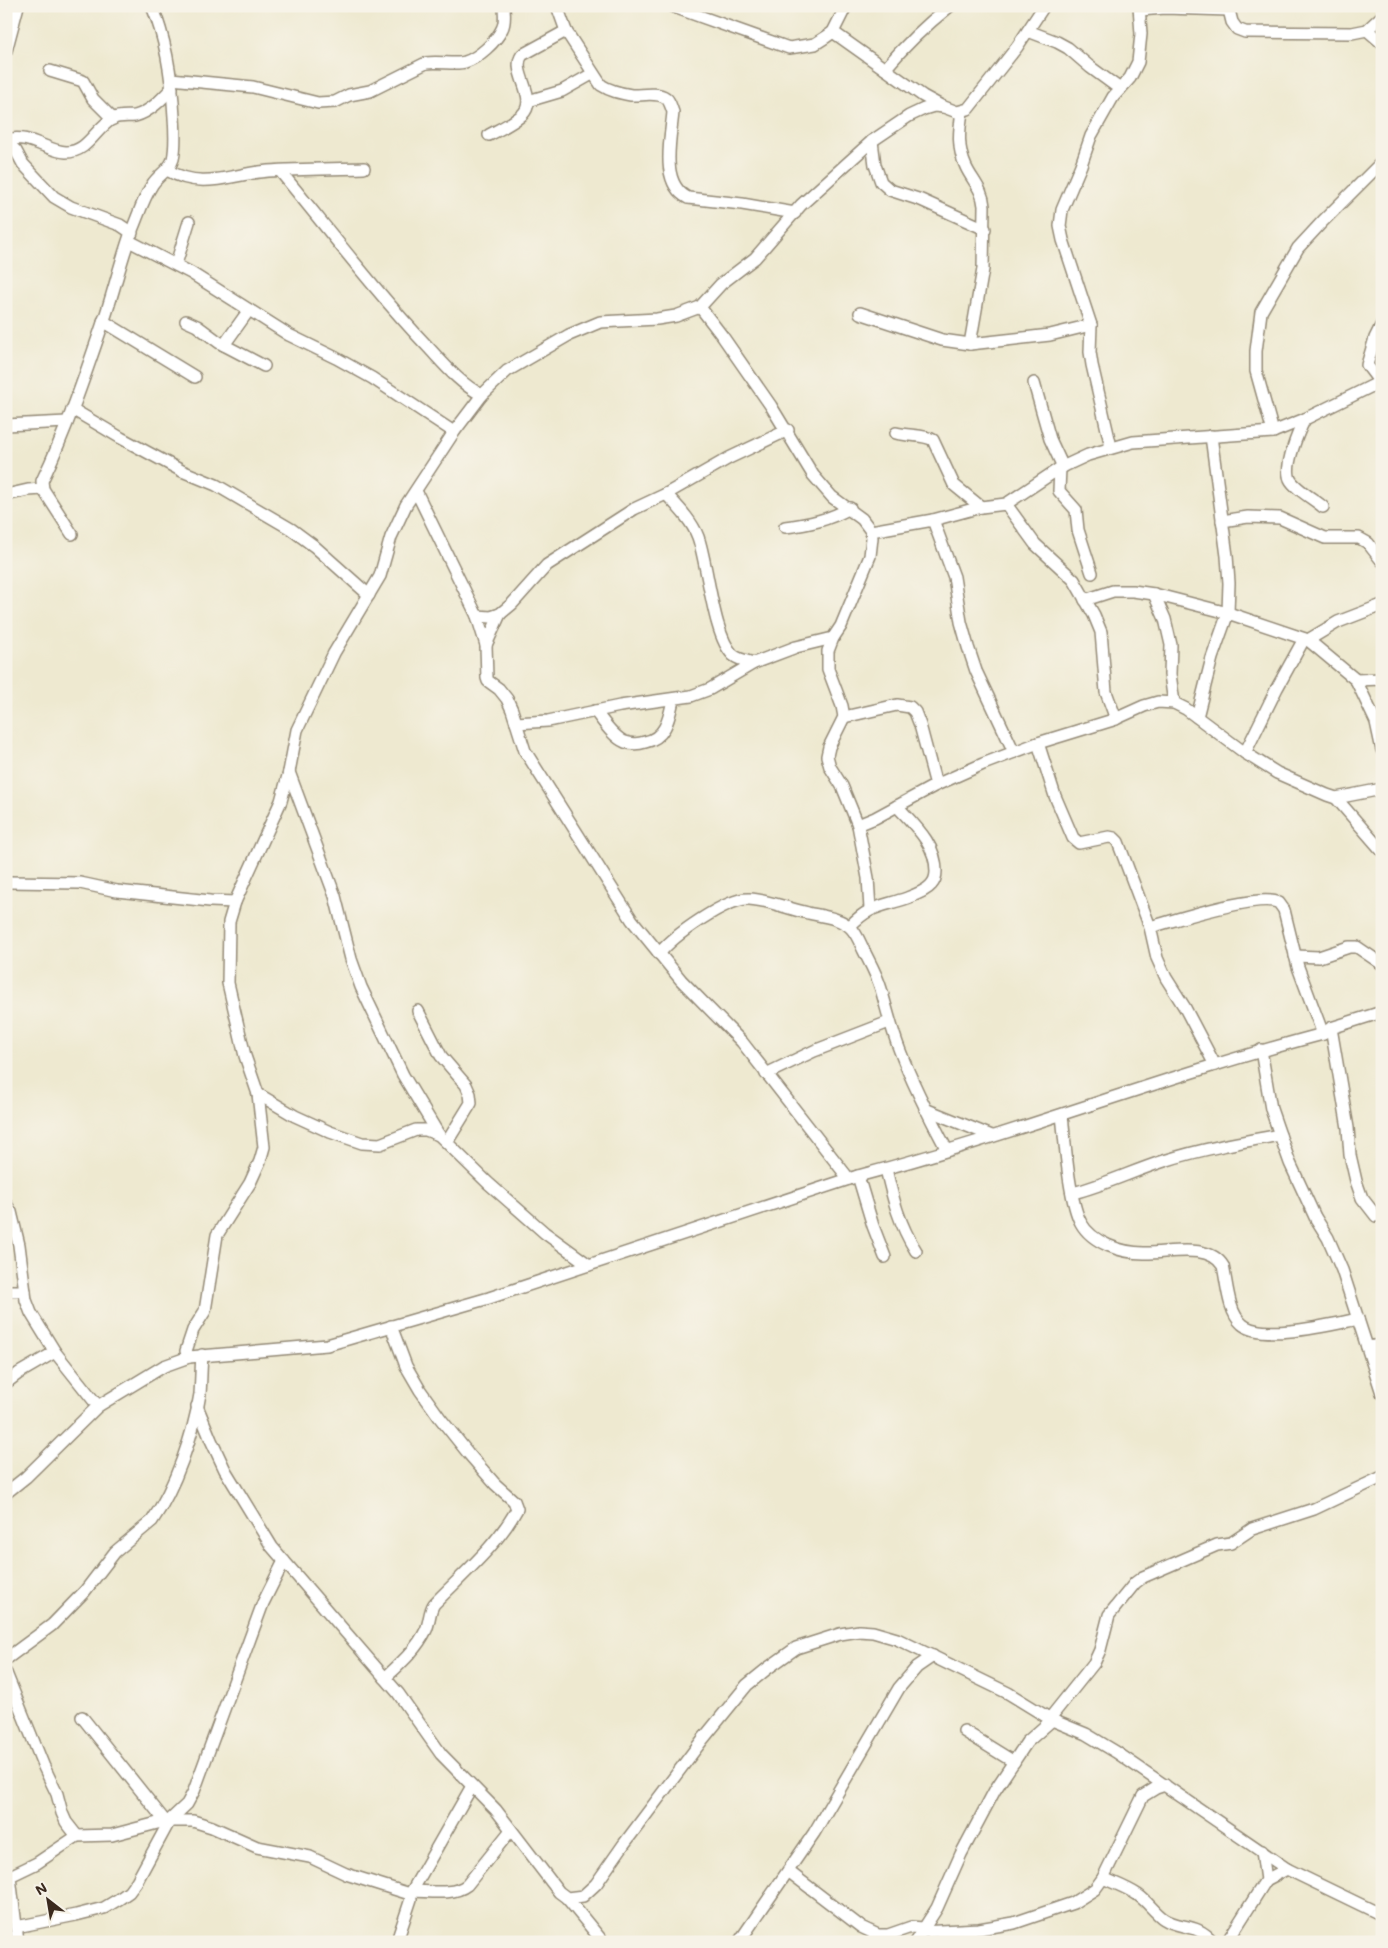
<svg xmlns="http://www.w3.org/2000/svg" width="1388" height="1948" font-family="Mali,sans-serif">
<rect width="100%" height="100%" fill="#f7f3e8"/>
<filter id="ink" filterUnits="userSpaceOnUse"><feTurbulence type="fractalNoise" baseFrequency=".02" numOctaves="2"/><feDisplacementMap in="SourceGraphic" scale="10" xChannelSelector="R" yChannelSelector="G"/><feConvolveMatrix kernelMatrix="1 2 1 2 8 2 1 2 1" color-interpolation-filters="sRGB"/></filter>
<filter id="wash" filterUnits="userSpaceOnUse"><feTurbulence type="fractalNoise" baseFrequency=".0096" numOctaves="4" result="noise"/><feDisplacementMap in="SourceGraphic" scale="20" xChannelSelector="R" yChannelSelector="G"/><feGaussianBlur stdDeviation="1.12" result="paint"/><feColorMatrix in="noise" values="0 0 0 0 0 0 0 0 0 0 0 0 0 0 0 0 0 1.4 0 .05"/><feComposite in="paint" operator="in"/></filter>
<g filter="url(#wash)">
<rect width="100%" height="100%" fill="#eee9d0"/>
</g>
<g filter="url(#ink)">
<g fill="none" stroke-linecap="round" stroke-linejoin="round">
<g stroke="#948a77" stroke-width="14">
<g id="street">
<path d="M557,6L566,31L601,85C610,91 620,93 631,95C641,96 656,91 666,98C670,101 671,107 673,112C671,138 659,183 688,198L742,204L795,213"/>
<path d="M671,6L789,48L815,44L826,37L833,32L846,6"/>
<path d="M1228,6L1232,22L1237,29L1245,32L1352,33L1367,30L1382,16"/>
<path d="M1140,10L1165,8L1229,10"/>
<path d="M1367,30L1382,43"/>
<path d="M1028,31L1057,42L1068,48L1090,67L1120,89"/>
<path d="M833,32L923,96L943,107"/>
<path d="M6,51L18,6"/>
<path d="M885,69C905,45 926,25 950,6"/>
<path d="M50,71L83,81L93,99L113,119"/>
<path d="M171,79L253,87L318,103L335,102L349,95L370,91L426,63C438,61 457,65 465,62C478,58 496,42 502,29C506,22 504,14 504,6"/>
<path d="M528,101L562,91L592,74"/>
<path d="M962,112C959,131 957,148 966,167C972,180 983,190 984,206L983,269L970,344"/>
<path d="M489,135C500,129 513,123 522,115C540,98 510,72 522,55L566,31"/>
<path d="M6,140C29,133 46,151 66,152C88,152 95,129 112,119C119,115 128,117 135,116C150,112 162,99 172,88"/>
<path d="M6,141L16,151L23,164L54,197L71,207L120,225L132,233"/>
<path d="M872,141L875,165L881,182L890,190L921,200L985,229"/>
<path d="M167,170C203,191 230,174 268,171C300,169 332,169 364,168"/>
<path d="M280,171C329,230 375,291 428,347C444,364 460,384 482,395"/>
<path d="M129,241L191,273L289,335L336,358L372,378L454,432"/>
<path d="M176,264L189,222"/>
<path d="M700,307L723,337L771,406L813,475L832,497L862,519L871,531L872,538L870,556L841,626L833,638L828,651V669L842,706L844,717L829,747L827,756L830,767L842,786L858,825L868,878L870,909"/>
<path d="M860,313L942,340L970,344L1050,335L1091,325"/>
<path d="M103,321L195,377"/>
<path d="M186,321L197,326L220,343L264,366"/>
<path d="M224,345L249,310"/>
<path d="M1379,381L1367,365L1375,338L1382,324"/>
<path d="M1034,383L1050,439L1063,467"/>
<path d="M72,409L121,438L182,471L216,485L291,529L314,546L369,595"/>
<path d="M1305,419C1298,432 1284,466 1290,479C1294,488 1315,500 1323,507"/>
<path d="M6,425L67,422"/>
<path d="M1273,432L1256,371V351L1261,312L1298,248L1323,221L1382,162"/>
<path d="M896,433C907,436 926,435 933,440L954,485L981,507"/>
<path d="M1111,447L1092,365L1090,352L1091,325L1063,240L1060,226L1062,210L1081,165L1091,136L1113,97L1130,78L1138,62L1141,34L1139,6"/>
<path d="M1060,468L1059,491L1076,510L1078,530L1092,573"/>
<path d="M416,491L477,616L486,645L487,678L488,681L499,689L507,699L512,710L525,751L632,920L681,980L742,1042L849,1179"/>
<path d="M666,494C678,507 692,521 698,537C708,565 713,636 733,655C739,660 747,661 754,663"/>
<path d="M6,495L28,490L43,489"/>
<path d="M1006,504L1035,544L1074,580L1094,615L1101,632L1106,692L1116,719"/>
<path d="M933,520L954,577L961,622L968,647L976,671L1014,752"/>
<path d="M1222,521L1248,517L1280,518L1325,538H1359L1368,543L1382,561"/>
<path d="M785,527C809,524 829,520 850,508"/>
<path d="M871,531L933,520L981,507L1006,504L1060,468L1088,455L1133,442L1273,432L1305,419L1382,381"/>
<path d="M72,534L43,489L42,481C68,427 87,370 106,314C115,286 122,257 132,230C138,216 143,199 152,185C158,175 170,170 173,159C176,146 175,131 174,117C172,79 167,42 152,6"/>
<path d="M1154,594L1165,619L1171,645L1170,674L1174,703"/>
<path d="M1085,600L1113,591H1133L1154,594L1228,613L1308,640L1356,680L1382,679"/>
<path d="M477,616L491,617L500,614L512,604L547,565L634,509L666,494L729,458L788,430"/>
<path d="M1308,640L1338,622L1382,605"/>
<path d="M486,645L500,614"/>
<path d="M1356,680L1376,722L1382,750"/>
<path d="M595,711C603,721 613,737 625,742C631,744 639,744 645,742C666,738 669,718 673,700"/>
<path d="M844,717L897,705L910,707L915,712L920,725L936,785"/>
<path d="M1197,717L1212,658L1228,613L1229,583L1227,556L1211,436"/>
<path d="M516,723L548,721L620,706L691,696L710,689L754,663L796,647L833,638"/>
<path d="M1038,743L1055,796L1073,838L1079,843L1109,837L1114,838L1118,842L1150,927L1157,958L1166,978L1185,1008L1215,1065"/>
<path d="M1245,753L1277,688L1304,639"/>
<path d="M289,772L335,896L351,959L361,987L403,1075L439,1135"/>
<path d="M1336,798L1382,851"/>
<path d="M858,825L875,818L936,785L983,764L1038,743L1113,720L1144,706L1158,702L1174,703L1186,709L1245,753L1277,773L1327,795L1336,798L1382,789"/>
<path d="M6,882L80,883L117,891L210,901L235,902"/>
<path d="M850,926C870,905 881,907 907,898C915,895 926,891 931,885C935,881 936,876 936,871C936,844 914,825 897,806"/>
<path d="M1150,927C1173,921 1261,892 1279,903L1284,910L1298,967L1323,1034"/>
<path d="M659,954C673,936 726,898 749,899C769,900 788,909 808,913C821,916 841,918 851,928C857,934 860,943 864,951C870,963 877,975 881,989C887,1010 892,1031 900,1051C913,1085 930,1118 947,1150"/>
<path d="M1295,956L1319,957L1349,947H1357L1382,964"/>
<path d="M418,1011L441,1056L466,1085L470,1094L471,1103L447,1142"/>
<path d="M1331,1028L1348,1128L1350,1155L1356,1181L1362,1198L1376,1216"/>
<path d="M1261,1050L1271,1109L1280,1135L1290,1163L1315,1217L1328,1238L1342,1270L1382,1393"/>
<path d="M766,1074L814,1051L889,1022"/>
<path d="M258,1094L295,1116L330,1132L362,1143L380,1144L416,1130H426L439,1135L488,1183L545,1233L589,1265"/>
<path d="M925,1109L992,1136"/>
<path d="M1062,1115C1065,1142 1069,1201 1081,1223C1092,1243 1122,1253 1144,1253C1167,1254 1209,1242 1223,1266C1227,1283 1228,1312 1242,1324C1262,1342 1333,1324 1358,1319"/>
<path d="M886,1169C893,1199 899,1224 916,1251"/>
<path d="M858,1176L873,1226L885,1257"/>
<path d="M1073,1193C1104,1185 1133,1171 1164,1161C1201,1149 1241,1142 1280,1135"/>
<path d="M6,1204L11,1212L19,1245L26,1300L31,1313L55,1352L98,1406"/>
<path d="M6,1291H25"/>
<path d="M1367,1347L1382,1345"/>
<path d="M189,1357L186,1351L193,1330L205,1311L217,1235L250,1183L260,1161L264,1147L258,1094L245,1056L228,983L229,922L235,902L281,801L289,772L297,730L334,653L380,576L391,537L406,505L454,432L482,395L507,371L569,335L600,322L657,319L676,316L700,307L721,284L755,258L801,205L872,141L909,116L924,109L934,106L944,107L957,112L968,109L1017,47L1044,6"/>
<path d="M6,1383L19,1373L55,1352"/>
<path d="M197,1406L211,1440L225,1470L272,1547L398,1693L441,1754L496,1810L559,1892L567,1898L583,1896L596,1884L624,1844L703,1739L747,1685L768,1668L796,1648L840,1634L859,1631L873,1632L897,1639L1008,1693L1052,1720L1086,1734L1116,1752L1287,1869L1382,1915"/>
<path d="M6,1493L26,1477L98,1406L164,1366L189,1357L327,1345L489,1298L858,1176C1014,1135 1166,1075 1323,1034L1331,1028L1382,1012"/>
<path d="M6,1659L52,1625L85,1591L115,1552L152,1521C175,1488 194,1433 200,1394C201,1381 201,1368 202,1355"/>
<path d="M6,1673L44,1767L57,1794L62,1813L66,1822L77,1836"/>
<path d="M385,1678C400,1664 417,1649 426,1630C430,1621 429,1611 434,1604C463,1574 497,1546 517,1509L514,1501L495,1484L468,1453L440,1418L420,1390L406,1366L391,1326"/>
<path d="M82,1717L165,1821"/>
<path d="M1050,1718L1094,1663L1100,1650L1109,1615L1135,1583L1143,1577L1217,1545L1231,1543L1252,1529L1314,1509L1382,1477"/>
<path d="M964,1731L1014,1762"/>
<path d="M788,1871L861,1927L878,1935H888L911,1927L923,1928"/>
<path d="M10,1877L18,1942"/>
<path d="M6,1878L37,1863L77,1836L112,1835L165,1821H193L212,1827L257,1847L310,1857L346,1874L410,1894L411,1899L399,1935L400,1942"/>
<path d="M1103,1878C1114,1883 1128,1888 1138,1895C1148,1902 1155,1913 1164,1919C1181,1930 1196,1922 1213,1942"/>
<path d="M1266,1880L1287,1869"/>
<path d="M412,1891L472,1786"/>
<path d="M410,1894L412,1891C429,1891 453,1896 467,1885L511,1830"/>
<path d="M567,1898L603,1942"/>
<path d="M16,1927L76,1915L104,1908L119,1899L129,1892L137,1881L170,1820L187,1804L194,1791L263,1603L284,1561"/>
<path d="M921,1932L979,1929L1014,1923L1073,1903L1095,1889L1103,1878L1143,1796L1156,1788L1165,1785"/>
<path d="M739,1942L814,1833L899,1688L917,1667L933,1656"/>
<path d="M915,1942L937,1908L961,1854L995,1790L1027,1742L1052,1720"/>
<path d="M1227,1942L1266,1880L1262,1851"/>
</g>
</g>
<use href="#street" stroke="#fff" stroke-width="11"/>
</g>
</g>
<rect width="1388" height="1948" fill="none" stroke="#f7f3e8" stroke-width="25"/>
<g transform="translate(48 1900) rotate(329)" stroke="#f7f3e8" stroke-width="4" paint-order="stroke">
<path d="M0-4L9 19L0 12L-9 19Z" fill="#3b2a1e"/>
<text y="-8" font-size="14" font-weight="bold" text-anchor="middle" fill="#3b2a1e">N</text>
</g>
</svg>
